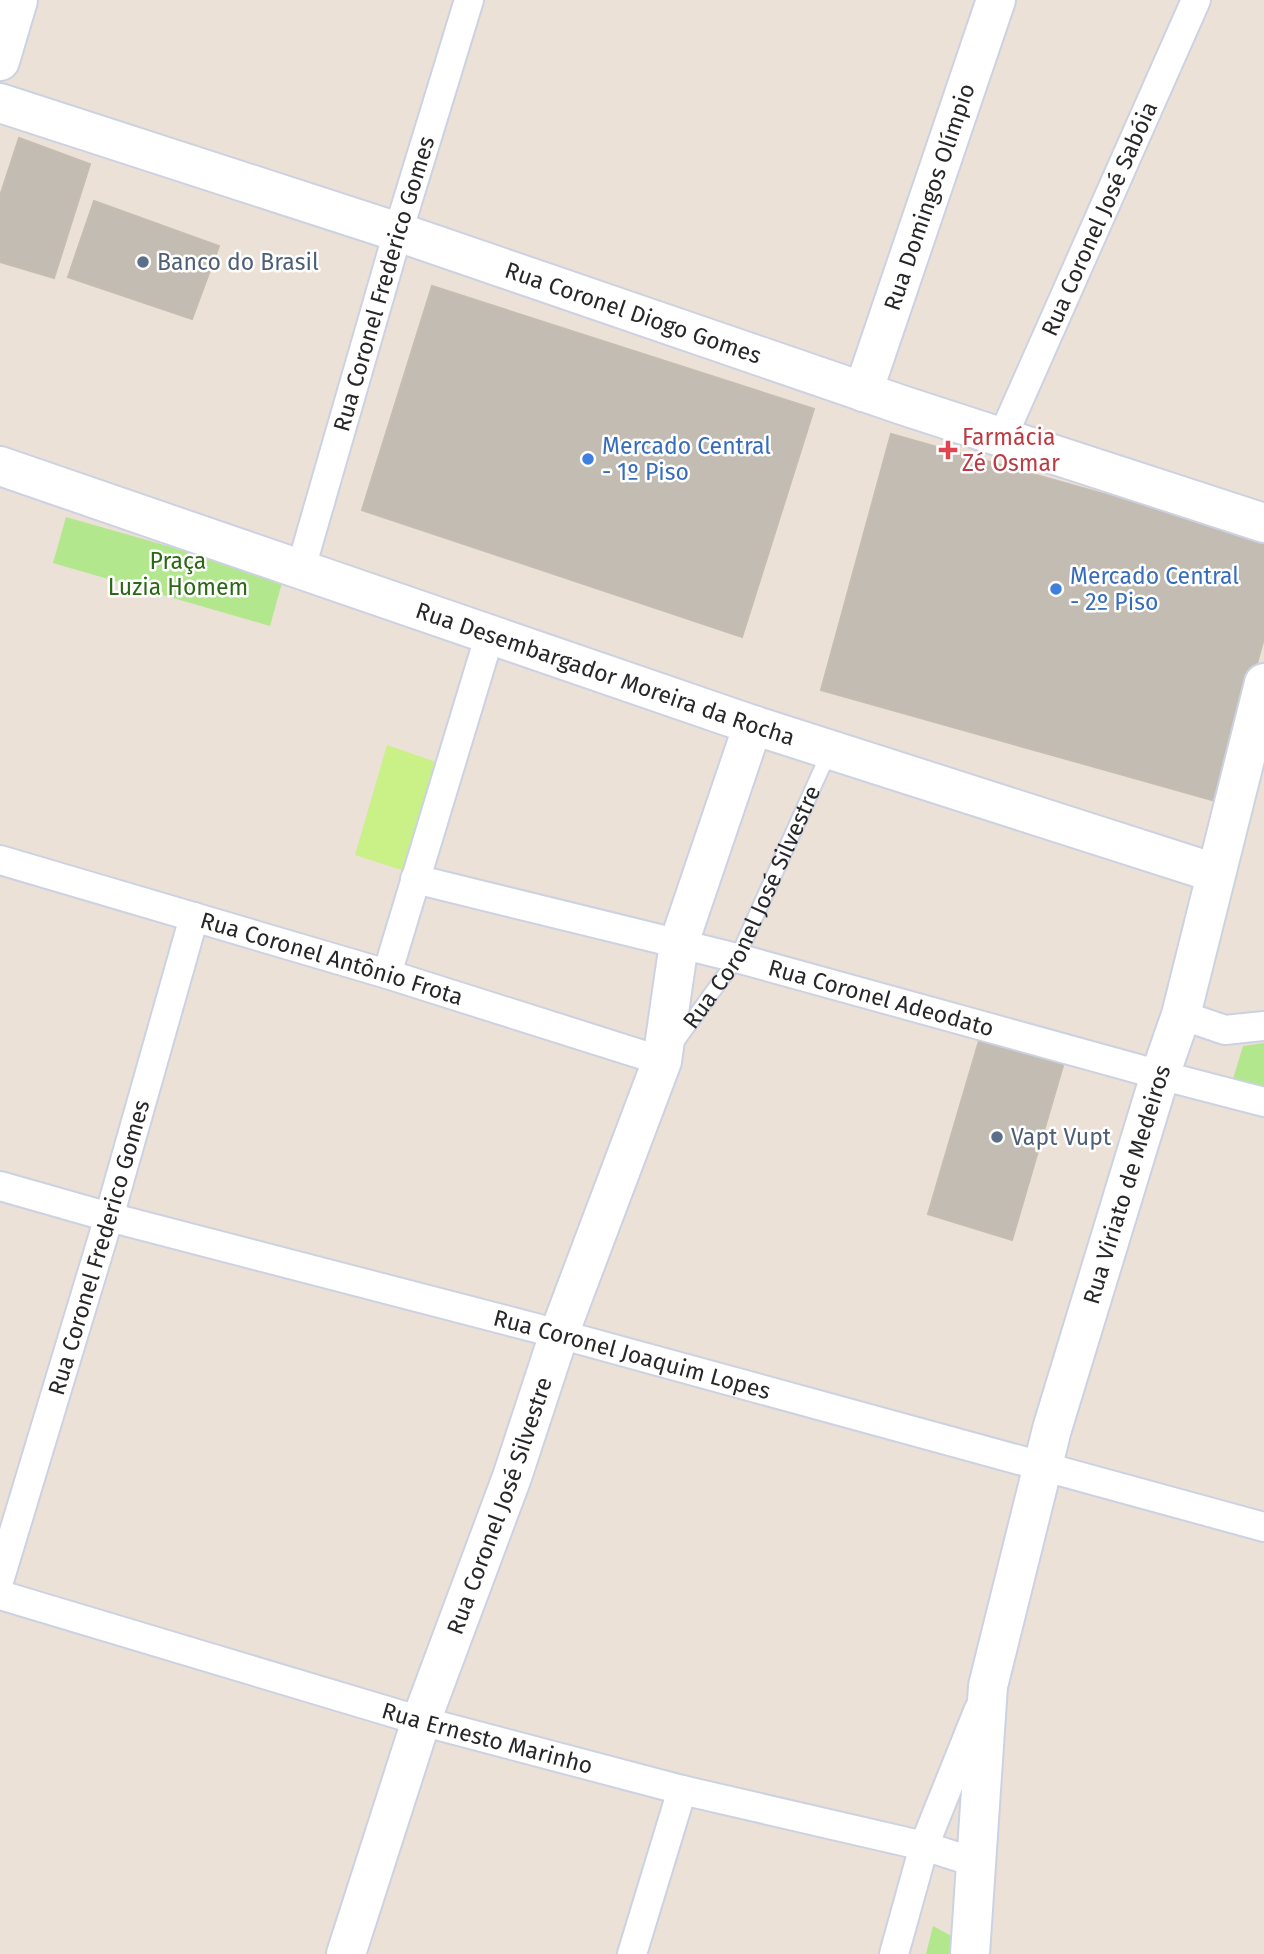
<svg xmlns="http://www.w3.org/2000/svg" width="1264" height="1954" font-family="'Fira Sans',sans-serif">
<rect width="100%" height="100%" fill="#ebe1d7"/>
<g fill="#b2e78e">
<path d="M66,517L283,579L270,626L53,563Z"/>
<path d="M1264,1043V1088L1233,1079L1243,1046Z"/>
<path d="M933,1926L961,1941L960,1954H926Z"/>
</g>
<path fill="#caf088" d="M387,745L439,763L408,872L355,855Z"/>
<g fill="#c2bcb3" stroke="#c6bdb1" stroke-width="2">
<path d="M19,138L90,164L54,278L0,262V196Z"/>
<path d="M94,201L219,246L192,319L68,277Z"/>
<path d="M432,286L814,409L742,637L362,510Z"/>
<path d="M891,434L1264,539V638L1219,802L821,690Z"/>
<path d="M981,1034L1065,1059L1012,1240L928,1214Z"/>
</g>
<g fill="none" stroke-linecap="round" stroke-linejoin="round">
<g stroke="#ccd2e2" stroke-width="18">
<g id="lane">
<path id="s1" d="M675,1044L737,958L830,750"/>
</g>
</g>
<g stroke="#ccd2e2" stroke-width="32">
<g id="street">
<path id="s2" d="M1002,438L1196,0"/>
<path id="s3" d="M301,568L398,232L469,0"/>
<path id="s4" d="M0,860L387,974L662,1061"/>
<path id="s5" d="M415,879L737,958L1160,1075L1264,1102"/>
<path d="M387,974L490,634"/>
<path d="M1181,1015L1225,1030L1264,1026"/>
<path id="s6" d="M0,1186L109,1217L559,1334L1264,1527"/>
<path id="s7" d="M0,1578L109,1217L194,917"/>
<path id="s8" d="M0,1595L421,1721L682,1790L924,1846L977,1863"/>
<path d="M632,1954L682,1790"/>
<path d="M894,1954L924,1846L979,1709"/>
</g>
</g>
<g stroke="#ccd2e2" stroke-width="42">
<g id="secondary">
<path d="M0,61L18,0"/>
<path id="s9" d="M0,103L398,232L902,405L1264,523"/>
<path id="s10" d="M863,392L996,0"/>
<path id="s11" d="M0,466L753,725L1215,873"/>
<path id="s12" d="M346,1954L421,1721L512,1477L559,1334L662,1061L679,943L753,725"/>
<path id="s13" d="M970,1954L988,1686L1052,1429L1160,1075L1181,1015L1264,683"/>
</g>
</g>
<use href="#lane" stroke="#fff" stroke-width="14"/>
<use href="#street" stroke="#fff" stroke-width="28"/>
<use href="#secondary" stroke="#fff" stroke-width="38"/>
</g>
<g fill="#5c6f8a" stroke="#fff" stroke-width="2.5">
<circle cx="143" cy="262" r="7"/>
<circle cx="997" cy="1137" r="7"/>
</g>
<path fill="#e0444e" stroke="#fff" stroke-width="2.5" d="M944.5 439.5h7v7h7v7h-7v7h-7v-7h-7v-7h7z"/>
<g fill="#3f7fe0" stroke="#fff" stroke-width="2.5">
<circle cx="588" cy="459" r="7"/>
<circle cx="1056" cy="589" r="7"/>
</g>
<g text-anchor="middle" stroke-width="5" stroke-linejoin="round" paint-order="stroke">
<g font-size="23" fill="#272727" stroke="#fff">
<text dy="8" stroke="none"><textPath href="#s10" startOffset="206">Rua Domingos Olímpio</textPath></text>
<text dy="8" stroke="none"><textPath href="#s2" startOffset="240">Rua Coronel José Sabóia</textPath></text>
<text dy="8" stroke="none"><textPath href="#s3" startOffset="296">Rua Coronel Frederico Gomes</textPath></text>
<text dy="8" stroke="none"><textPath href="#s9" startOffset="667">Rua Coronel Diogo Gomes</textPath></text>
<text dy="8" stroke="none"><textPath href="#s11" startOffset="640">Rua Desembargador Moreira da Rocha</textPath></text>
<text dy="8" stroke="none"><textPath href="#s1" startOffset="158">Rua Coronel José Silvestre</textPath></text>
<text dy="8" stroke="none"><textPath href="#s4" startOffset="346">Rua Coronel Antônio Frota</textPath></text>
<text dy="8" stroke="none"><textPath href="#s5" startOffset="481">Rua Coronel Adeodato</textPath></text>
<text dy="8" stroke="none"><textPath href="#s13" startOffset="789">Rua Viriato de Medeiros</textPath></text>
<text dy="8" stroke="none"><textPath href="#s7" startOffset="345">Rua Coronel Frederico Gomes</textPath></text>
<text dy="8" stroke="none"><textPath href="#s6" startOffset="654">Rua Coronel Joaquim Lopes</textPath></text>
<text dy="8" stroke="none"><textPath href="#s12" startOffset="474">Rua Coronel José Silvestre</textPath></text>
<text dy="8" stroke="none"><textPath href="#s8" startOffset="508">Rua Ernesto Marinho</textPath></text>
</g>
<g font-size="23" fill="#4e5e75" stroke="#fff" text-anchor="start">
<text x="157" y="270">Banco do Brasil</text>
<text x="1011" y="1145">Vapt Vupt</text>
</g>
<g font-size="23" fill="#be3a42" stroke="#fff" text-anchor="start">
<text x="962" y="445">Farmácia<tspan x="962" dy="26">Zé Osmar</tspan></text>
</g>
<g font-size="23" fill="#366cbe" stroke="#fff" text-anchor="start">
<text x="602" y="454">Mercado Central<tspan x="602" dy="26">- 1º Piso</tspan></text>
<text x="1070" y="584">Mercado Central<tspan x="1070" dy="26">- 2º Piso</tspan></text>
</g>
<g font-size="23" fill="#2a6813" stroke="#fff">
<text x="178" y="569">Praça<tspan x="178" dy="26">Luzia Homem</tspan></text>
</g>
</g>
</svg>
